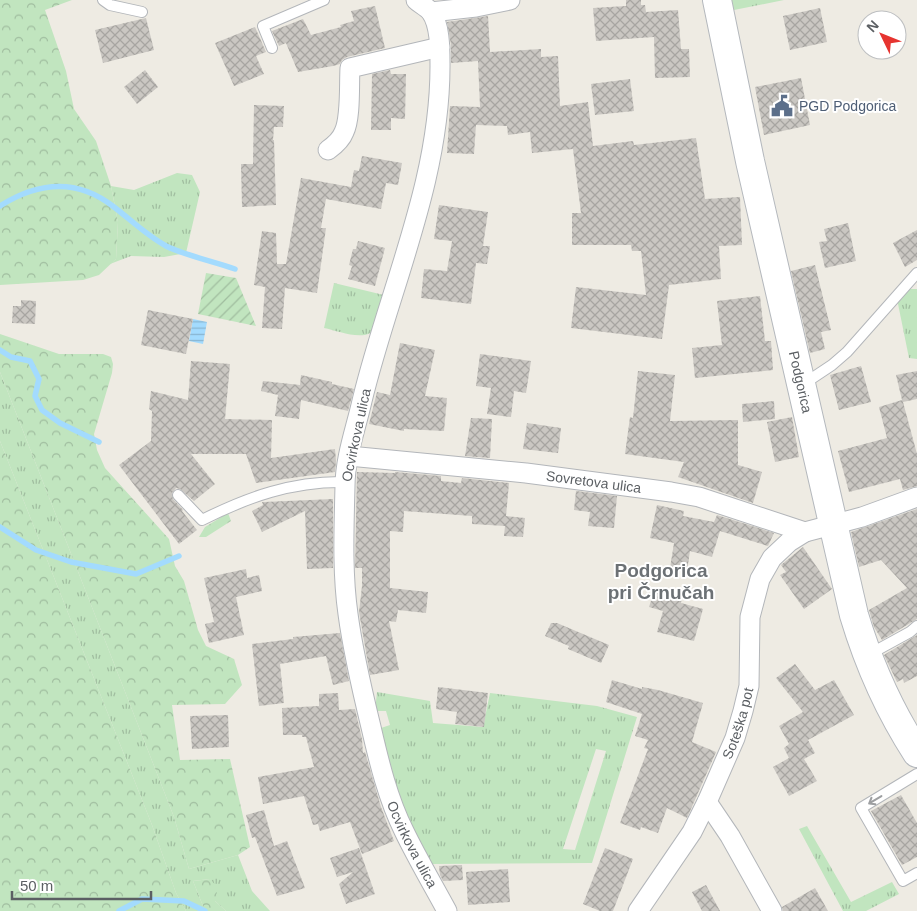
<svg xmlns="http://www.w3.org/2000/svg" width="917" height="911" font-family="Helvetica,sans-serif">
<defs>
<pattern id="grass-tufts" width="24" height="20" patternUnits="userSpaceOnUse" patternTransform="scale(1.25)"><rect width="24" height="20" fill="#c1e5bf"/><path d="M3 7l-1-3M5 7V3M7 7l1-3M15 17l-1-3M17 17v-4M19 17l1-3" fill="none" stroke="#a0bd9f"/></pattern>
<pattern id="forest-crowns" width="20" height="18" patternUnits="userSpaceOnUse" patternTransform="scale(1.25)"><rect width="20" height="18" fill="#c1e5bf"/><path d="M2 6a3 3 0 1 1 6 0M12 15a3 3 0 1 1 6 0" fill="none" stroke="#a0bd9f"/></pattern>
<pattern id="garden-furrows" width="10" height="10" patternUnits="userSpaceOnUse" patternTransform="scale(1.25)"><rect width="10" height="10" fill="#c1e5bf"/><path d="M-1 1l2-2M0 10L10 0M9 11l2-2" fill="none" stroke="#a0bd9f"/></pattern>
<pattern id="water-rules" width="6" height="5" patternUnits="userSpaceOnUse" patternTransform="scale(1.25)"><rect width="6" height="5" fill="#a3dbfe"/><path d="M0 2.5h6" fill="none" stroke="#88b5d1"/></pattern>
<pattern id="building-cross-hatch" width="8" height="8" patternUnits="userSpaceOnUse" patternTransform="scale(1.25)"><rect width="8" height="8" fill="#cac7c2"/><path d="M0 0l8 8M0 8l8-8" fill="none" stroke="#a7a5a1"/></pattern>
</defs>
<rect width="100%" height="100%" fill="#eeebe3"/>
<g fill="url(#grass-tufts)" fill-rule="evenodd">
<path d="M727,0H784L729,11Z"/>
<path d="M177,173L192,175L200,192L186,253L164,257L131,256L110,264L116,259L118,222L111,186L134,190Z"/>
<path d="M334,283L388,296C385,306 383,318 378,326C367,344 340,331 324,328Z"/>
<path d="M906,289H917V359L909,358L897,299Z"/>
<path d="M0,372L174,817L189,869L238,855L252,891L270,911H226L215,901L210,879L193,881L205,911H186L176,893L152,825L0,441Z"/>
<path d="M377,692L430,701L433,723L483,727L490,693L597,706L637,717L592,863L430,864L403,813L378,729L390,725L386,711H375ZM596,749L606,751L575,850L563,849Z"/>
<path d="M807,826L851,902L892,882L899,894L866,911H843L799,829Z"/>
</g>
<g fill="url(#forest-crowns)">
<path d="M0,0H72L45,10L66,71L74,109L96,141L111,186L118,222L116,259L99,275L83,280L0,285Z"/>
<path d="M0,334L59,354H103L111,357L113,364L112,373L94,434L97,450L105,468L169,539L175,566L184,581L198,630L206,646L234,659L242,685L225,704L172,705L180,760L230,759L250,847L238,855L189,869L174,817L0,372Z"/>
<path d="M0,441L152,825L176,893L186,911H0Z"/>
<path d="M228,513L231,521L206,537H199L205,527Z"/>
<path d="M210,879L218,888L215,901L226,911H205L193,881Z"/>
</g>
<path fill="url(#garden-furrows)" d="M206,273L236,278L256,326L198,314Z"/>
<path fill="url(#water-rules)" d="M193,319L207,322L203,344L189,341Z"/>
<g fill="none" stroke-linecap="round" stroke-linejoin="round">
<g stroke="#a3dbfe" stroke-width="5.5">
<path d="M0,206C38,182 77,178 114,207C131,220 146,235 166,246C184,255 215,262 235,269"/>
<path d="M0,350L11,357L30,361L39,379L35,396L42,410L60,423L99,442"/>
<path d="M0,527L36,550L71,562L136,574L179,556"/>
<path d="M119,911L142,899L184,901L205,911"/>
</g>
</g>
<g fill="url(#building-cross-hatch)">
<path d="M626,0H641V5H645L646,12L678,10L681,49H689L690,77L655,78L654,37L596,41L593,8L626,6Z"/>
<path d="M375,6L385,48L347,57L342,60L340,64L333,66L298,72L286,43L279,46L272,31L303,19L311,35L341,27L340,25L354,21L351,11Z"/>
<path d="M820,8L827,42L790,50L783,16Z"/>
<path d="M488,16L490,52L541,49V57L558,56L560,106L588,102L593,146L633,141L634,145L696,138L705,199L740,197L742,245L719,246L721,279L669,285L662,339L571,328L576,287L646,295L641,251H632L631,245H572V213H581L573,149L532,153L530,132L508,135L507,126L476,125L474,154L447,153L450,106L480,107L478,61L451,63V45L447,22Z"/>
<path d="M146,18L154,50L103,63L95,30Z"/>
<path d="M255,27L266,52L256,56L264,74L234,86L215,43Z"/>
<path d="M145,70L158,87L137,104L124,87Z"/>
<path d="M390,70L391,74H406L405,119L391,118V130H371L372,74Z"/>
<path d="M801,78L810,125L764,135L755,87Z"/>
<path d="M630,79L634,111L595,115L591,84Z"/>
<path d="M254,105L284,106L283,127H274L273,140H274L276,205L242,207L241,164H253Z"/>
<path d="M362,156L402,163L398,185L386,183L381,209L326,199L321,228H326L317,293L285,288L282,329L262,328L265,287L254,285L262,231L276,233L277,264H286L301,178L351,187L354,170L359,171Z"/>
<path d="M439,205L488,212L483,246H490L487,264L476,263L471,304L421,298L424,269L447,271L452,241L434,239Z"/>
<path d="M848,223L856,261L825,268L819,242L827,241L824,229Z"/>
<path d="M917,230V260L905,267L893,243Z"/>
<path d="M358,241L385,248L375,286L348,279L352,266L349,265L353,249H356Z"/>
<path d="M815,265L831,330L821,332L825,349L810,353L791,271Z"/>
<path d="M760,296L765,341H771L773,370L695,378L692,348L722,345L717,301Z"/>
<path d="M21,300L36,301L35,324L12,323L13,306H21Z"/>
<path d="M148,310L193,319L186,354L141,345Z"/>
<path d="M400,343L435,350L425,396L447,398L444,431L404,429V431L369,424L377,392L390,395Z"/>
<path d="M480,354L531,361L526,393L514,391L511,417L487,414L491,388L476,386Z"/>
<path d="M191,361L230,364L225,419L272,420L271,458L335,449L336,461L335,472L256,483L246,454H191L215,484L194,501L180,489L176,488L172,493L173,499L183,510L182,511L197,530L179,544L119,465L151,441L152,411L149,409L151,391L188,400Z"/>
<path d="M861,366L871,402L839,410L830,375Z"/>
<path d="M638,371L675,375L670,421L738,420V465L762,472L753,503L678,477L684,462L625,454L630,417L633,418Z"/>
<path d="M917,371V399L903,402L917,454V486L903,490L900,479L849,492L838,451L887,438L879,407L902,400L896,375Z"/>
<path d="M301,375L332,382V384L354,389L348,411L301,400L299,419L275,416L278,395L261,391L263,381L300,385Z"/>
<path d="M774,401L775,419L743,422L742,404Z"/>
<path d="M792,417L799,457L775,462L767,422Z"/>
<path d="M471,418L492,419L490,458L465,456Z"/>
<path d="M527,423L561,428L558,453L523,449Z"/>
<path d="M357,472L395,473V472L441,476V481L461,483L462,478L509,483L506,516L525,518L523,537L504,536L505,526L472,524V516L404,511L403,532L390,531V588L428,592L426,613L398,610L396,622L389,621L399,670L370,675L359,612L362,586V568H355Z"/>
<path d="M576,491L617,496L614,528L588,526L590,512L574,510Z"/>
<path d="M333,499V568L307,569L305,511L262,532L252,511L263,505L262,502H264Z"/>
<path d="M657,505L684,511L683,516L714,522L717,515L774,533L768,546L720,531L712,557L690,551L687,571L670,568L674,543L650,538Z"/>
<path d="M917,509V619L882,640L874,627L869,610L907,588L881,560L859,567L851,532Z"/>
<path d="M803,547L832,589L804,609L780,575L786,572L781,565Z"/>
<path d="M246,569L247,578L259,575L262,591L236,597L244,635L209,643L205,624L214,622L204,578Z"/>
<path d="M655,588L682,597L681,603L703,609L694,641L657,632L663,611L649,607Z"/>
<path d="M551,623H557L609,645L601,663L568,649L569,646L545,636Z"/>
<path d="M340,633L349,681L333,685L326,656L280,664L284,703L259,706L252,644L293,639V637Z"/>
<path d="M917,635V676L904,683L903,679L897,682L884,655Z"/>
<path d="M795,664L815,690L834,680L854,715L808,740L815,753L804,759L817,781L789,796L773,767L789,758L784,748L789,744L779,726L803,712L776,678Z"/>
<path d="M612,680L642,689V687L658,690L703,703L692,742L716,752L687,818L667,808L658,833L641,827L640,830L620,823L648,749L644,748L648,740L635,736L642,714L606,702Z"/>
<path d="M438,687L488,693L484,727L455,724L457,712L436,709Z"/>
<path d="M338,693L339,710L355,709L362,739L363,753L365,752L381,807L394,841L362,854L350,822L320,831L318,824L313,825L304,796L263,804L258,777L314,767L306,737H302V735H283L282,708L319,706V694Z"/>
<path d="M228,715L229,747L192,749L190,716Z"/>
<path d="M901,795L917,823V857L902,865L871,811Z"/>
<path d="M264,810L274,846L287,841L305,888L277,896L255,837L252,838L246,815Z"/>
<path d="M359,848L375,894L346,904L339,884L353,872L337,877L330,858Z"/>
<path d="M605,848L633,859L613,911H600L583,904Z"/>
<path d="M462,865L463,880L443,881L440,875L439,866Z"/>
<path d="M508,869L510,902L468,905L466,872Z"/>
<path d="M706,885L720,911H702L692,892Z"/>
<path d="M815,888L828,911H783L782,907Z"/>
</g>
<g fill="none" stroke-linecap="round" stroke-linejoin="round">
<g stroke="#b3b6ba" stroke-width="12">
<g id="service">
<path d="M103,0L110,5L142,12"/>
<path d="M272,48L263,26L324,0"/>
<path d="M802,385L832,365L847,352L917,273"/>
<path d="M178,495L202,520C248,497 292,481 345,482"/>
<path d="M868,655L910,632L917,626"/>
<path d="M917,774L861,808L903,881L917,873"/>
</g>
</g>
<g stroke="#b3b6ba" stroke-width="21">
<g id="minor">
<path id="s1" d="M416,0C420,4 427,7 431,12C440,25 440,48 440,63C441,181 389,289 362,401C356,428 345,458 345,486C344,528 342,572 348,614C353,652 362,690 371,727C379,762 388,799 404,831C417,858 433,885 447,911"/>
<path d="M431,12L476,7L510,0"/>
<path d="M328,150C335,145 341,140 344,132C351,118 349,85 350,68L440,47"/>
<path id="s2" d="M349,456L526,473L671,492L699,497L805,532L862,517L917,497"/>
<path d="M707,802L730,836L772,911"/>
<path id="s3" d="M638,911L692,832L707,802L735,738L743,711L749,686L750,617L760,579L772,558L789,542L805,532"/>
</g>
</g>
<g stroke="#b4b8bd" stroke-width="30">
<g id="secondary">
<path id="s4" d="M717,0L750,161L854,615C869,665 889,710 917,753"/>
</g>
</g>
<use href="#service" stroke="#fff" stroke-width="10"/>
<use href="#minor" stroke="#fff" stroke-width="19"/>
<use href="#secondary" stroke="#fff" stroke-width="28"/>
</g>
<defs><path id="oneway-shaft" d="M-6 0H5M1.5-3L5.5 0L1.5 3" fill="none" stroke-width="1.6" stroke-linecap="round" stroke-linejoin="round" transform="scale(1.25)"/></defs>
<use stroke="#9d9fa1" href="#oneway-shaft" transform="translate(875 800) rotate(149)"/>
<defs>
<g id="civic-bare" transform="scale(1.725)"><path d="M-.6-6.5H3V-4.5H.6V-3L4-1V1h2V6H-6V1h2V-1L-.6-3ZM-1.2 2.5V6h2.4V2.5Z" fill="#5c6f8a" stroke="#fff" stroke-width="2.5" paint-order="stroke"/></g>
</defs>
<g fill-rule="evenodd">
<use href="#civic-bare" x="782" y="106"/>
</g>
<g text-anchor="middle" stroke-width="4" stroke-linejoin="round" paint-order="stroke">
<g font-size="14" fill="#4e5e75" stroke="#fff" text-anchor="start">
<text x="799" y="111">PGD Podgorica</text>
</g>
<g font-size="14" fill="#5b5f63" stroke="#fff">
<text dy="5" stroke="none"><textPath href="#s4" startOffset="391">Podgorica</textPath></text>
<text transform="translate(356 435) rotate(-78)" y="5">Ocvirkova ulica</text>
<text dy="5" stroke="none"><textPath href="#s2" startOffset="246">Sovretova ulica</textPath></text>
<text dy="5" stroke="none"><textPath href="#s3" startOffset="214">Soteška pot</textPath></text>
<text dy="5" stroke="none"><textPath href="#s1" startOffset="875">Ocvirkova ulica</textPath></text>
</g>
<g font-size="19" font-weight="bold" fill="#6c7175" stroke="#fff">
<text x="661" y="577">Podgorica<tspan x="661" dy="22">pri Črnučah</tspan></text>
</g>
</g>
<g transform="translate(882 35) rotate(313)"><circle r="24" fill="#ffffff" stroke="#bdbfc1"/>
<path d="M0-4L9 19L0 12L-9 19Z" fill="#e63430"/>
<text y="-8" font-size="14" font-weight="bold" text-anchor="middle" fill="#5b5f63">N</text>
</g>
<path d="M12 891v8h139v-8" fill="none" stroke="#5b5f63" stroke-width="2.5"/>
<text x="20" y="891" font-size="15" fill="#5b5f63" stroke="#ffffff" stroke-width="4" paint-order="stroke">50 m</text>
</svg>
